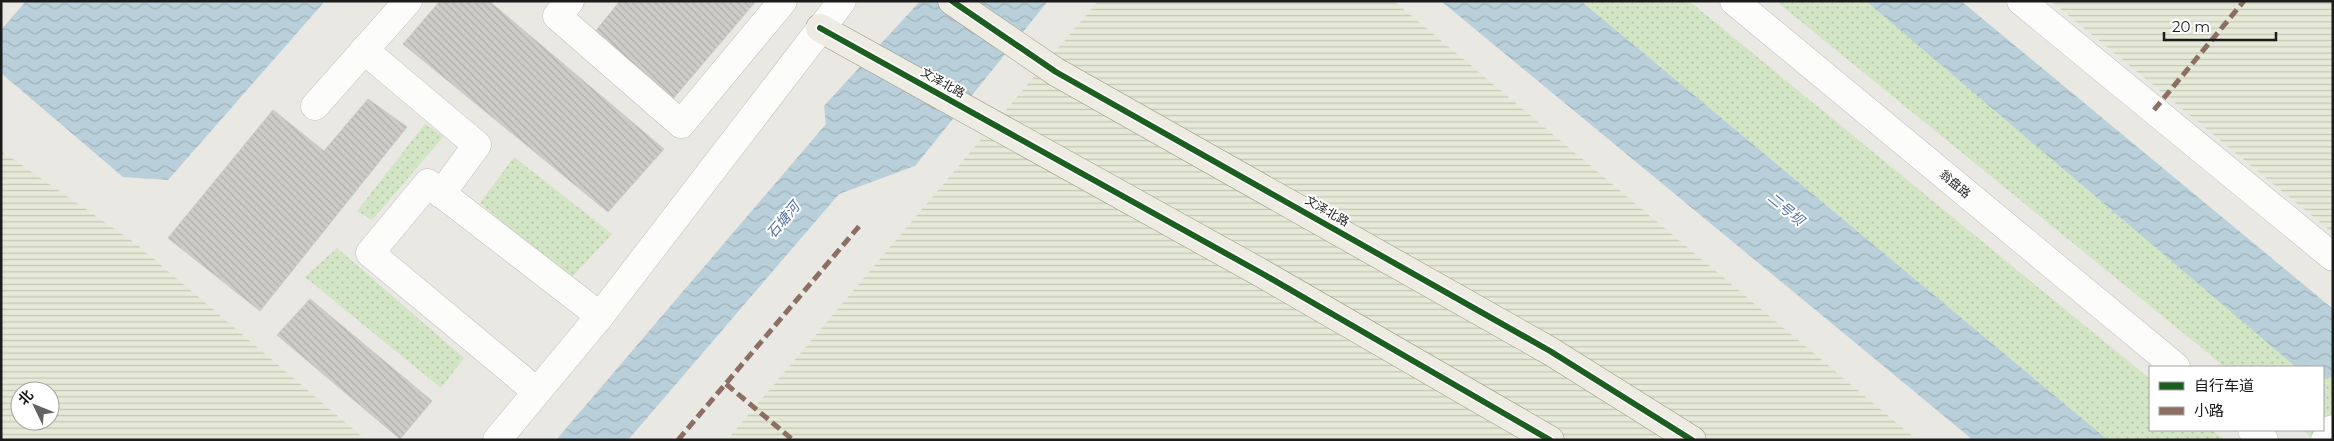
<svg xmlns="http://www.w3.org/2000/svg" width="2334" height="441" font-family="Montserrat,'Noto Sans SC',sans-serif">
<defs>
<pattern id="farmland-rules" width="6" height="5" patternUnits="userSpaceOnUse" patternTransform="scale(1.25)"><rect width="6" height="5" fill="#e6e9d7"/><path d="M0 2.5h6" fill="none" stroke="#c5c7b8"/></pattern>
<pattern id="grass-dots" width="8" height="8" patternUnits="userSpaceOnUse" patternTransform="scale(1.25)"><rect width="8" height="8" fill="#d2e5c4"/><path d="M2 2h.1M6 6h.1" fill="none" stroke="#b4c4a8" stroke-width="1.8" stroke-linecap="round"/></pattern>
<pattern id="water-waves" width="16" height="10" patternUnits="userSpaceOnUse" patternTransform="scale(1.25)"><rect width="16" height="10" fill="#b9d0da"/><path d="M0 5q4-4 8 0t8 0" fill="none" stroke="#9eb2ba"/></pattern>
<pattern id="building-back-hatch" width="6" height="6" patternUnits="userSpaceOnUse" patternTransform="scale(1.25)"><rect width="6" height="6" fill="#ceccc8"/><path d="M-1 5l2 2M0 0l6 6M5-1l2 2" fill="none" stroke="#b0afab"/></pattern>
</defs>
<rect width="100%" height="100%" fill="#e9e8e3"/>
<g fill="url(#farmland-rules)" fill-rule="evenodd">
<path d="M1098,1H1394L1917,440H727Z"/>
<path d="M2051,1H2333V233Z"/>
<path d="M1,151L135,243L366,440H1ZM20,391H50V421H20Z"/>
</g>
<g fill="url(#grass-dots)">
<path d="M1581,1H1689L2150,379V430H2212L2225,440H2108Z"/>
<path d="M1776,1H1961L2333,309V440H2314L2302,430H2323V367H2225Z"/>
<path d="M425,124L444,136L372,220L357,211Z"/>
<path d="M514,157L612,234L570,279L480,203Z"/>
<path d="M337,248L464,358L441,388L305,277Z"/>
</g>
<g fill="url(#water-waves)">
<path d="M26,1H325L168,180L123,177L1,73V30Z"/>
<path d="M920,1H1048L915,166L839,194L628,440H556L826,124L824,106Z"/>
<path d="M1441,1H1581L2108,440H1973Z"/>
<path d="M1866,1H1961L2333,309V377L2323,378V367H2296Z"/>
</g>
<g fill="url(#building-back-hatch)" stroke="#cccac5">
<path d="M440,1H489L664,149L608,212L403,44Z"/>
<path d="M620,1H756L672,100L594,33Z"/>
<path d="M368,99L407,127L260,311L168,238L273,110L324,151Z"/>
<path d="M310,299L432,401L400,439L277,335Z"/>
</g>
<g fill="none" stroke-linecap="round" stroke-linejoin="round">
<g stroke="#c0c0be" stroke-width="29">
<g id="minor">
<path d="M570,1L557,16L681,124L783,1"/>
<path d="M1734,1L2176,367"/>
<path d="M2021,1L2333,257"/>
<path d="M364,50L477,145L441,194"/>
<path d="M315,106L408,1"/>
<path d="M536,391L370,253L428,183L600,316"/>
<path d="M2252,430L2264,440"/>
<path d="M497,440L600,316L842,1"/>
<path d="M2325,440L2333,429"/>
</g>
</g>
<g stroke="#9d9782" stroke-width="29">
<g id="major">
<path d="M952,1L1056,72L1550,351L1692,440"/>
<path d="M820,28L1263,274L1550,440"/>
</g>
</g>
<use href="#minor" stroke="#fcfcfb" stroke-width="28"/>
<use href="#major" stroke="#eeebe3" stroke-width="28"/>
<g stroke="#8d6e63" stroke-width="5" stroke-dasharray="10 5" stroke-linecap="butt">
<path d="M2154,110L2244,1"/>
<path d="M726,384L793,440"/>
<path d="M678,440L861,224"/>
</g>
<g stroke="#fff" stroke-width="9">
<g id="cycleway">
<path d="M952,1L1056,72L1550,351L1692,440"/>
<path d="M820,28L1263,274L1550,440"/>
</g>
</g>
<use href="#cycleway" stroke="#1b5e20" stroke-width="6"/>
</g>
<g text-anchor="middle" stroke-width="4" stroke-linejoin="round" paint-order="stroke">
<g font-size="12" fill="#1b1b1b" stroke="#fff">
<text transform="translate(943 83) rotate(29)" y="4">文泽北路</text>
<text transform="translate(1955 184) rotate(40)" y="4">翁盘路</text>
<text transform="translate(1327 211) rotate(30)" y="4">文泽北路</text>
</g>
<g font-size="14" font-style="italic" fill="#506fa1" stroke="#fff">
<text transform="translate(1786 209) rotate(40)" y="5">二号坝</text>
<text transform="translate(783 220) rotate(-50)" y="5">石塘河</text>
</g>
</g>
<rect width="2334" height="441" fill="none" stroke="#1b1b1b" stroke-width="5"/>
<rect x="2149" y="366" width="175" height="65" fill="#ffffff" stroke="#a4a4a4"/>
<rect x="2159" y="382" width="25" height="8" fill="#1b5e20" stroke="#a4a4a4"/>
<text x="2194" y="391" font-size="15" fill="#1b1b1b">自行车道</text>
<rect x="2159" y="407" width="25" height="8" fill="#8d6e63" stroke="#a4a4a4"/>
<text x="2194" y="416" font-size="15" fill="#1b1b1b">小路</text>
<g transform="translate(35 406) rotate(313)"><circle r="24" fill="#ffffff" stroke="#a4a4a4"/>
<path d="M0-4L9 19L0 12L-9 19Z" fill="#636361"/>
<text y="-8" font-size="14" font-weight="bold" text-anchor="middle" fill="#1b1b1b">北</text>
</g>
<path d="M2164 32v8h112v-8" fill="none" stroke="#1b1b1b" stroke-width="2.5"/>
<text x="2172" y="32" font-size="15" fill="#1b1b1b" stroke="#ffffff" stroke-width="4" paint-order="stroke">20 m</text>
</svg>
